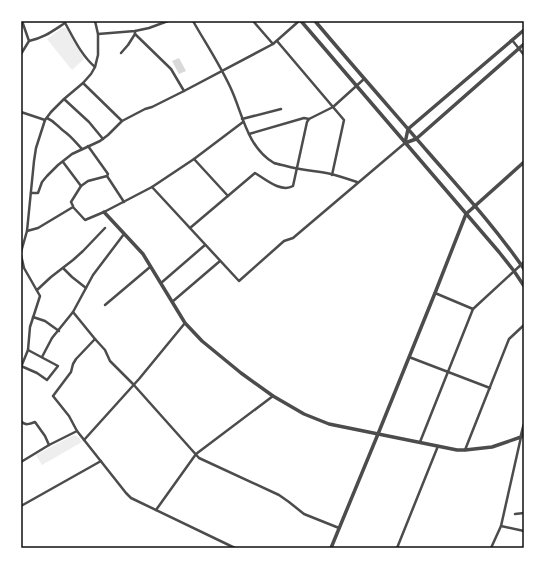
<svg xmlns="http://www.w3.org/2000/svg" width="545" height="569" font-family="'DM Sans',sans-serif">
<rect width="100%" height="100%" fill="#fff"/>
<g fill="#eee">
<path d="M62,28H66L84,59L72,70L47,39Z"/>
<path d="M74,435L78,437L82,442L42,465L36,455Z"/>
</g>
<path fill="#d9d9d9" d="M179,58L186,71L179,74L172,61Z"/>
<g fill="none" stroke-linecap="round" stroke-linejoin="round">
<g stroke="#4c4c4c" stroke-width="2.5">
<path d="M64,21C73,37 81,55 95,67"/>
<path d="M193,21C206,44 221,66 232,91C243,116 248,148 274,163C277,164 282,165 286,166C300,170 316,171 331,174C339,176 348,179 357,182"/>
<path d="M253,21L273,44"/>
<path d="M135,31V34L171,69L184,91"/>
<path d="M98,34L135,31L149,28L168,21"/>
<path d="M512,40L524,55"/>
<path d="M29,41C45,37 51,32 65,23"/>
<path d="M277,41L344,120L332,175"/>
<path d="M121,53L128,45L135,34"/>
<path d="M21,54L29,41L22,21"/>
<path d="M83,83L122,121"/>
<path d="M64,99L89,122L103,139"/>
<path d="M21,112L45,120"/>
<path d="M47,118C56,122 58,127 65,132C72,137 76,143 82,149"/>
<path d="M242,119L281,109"/>
<path d="M249,134L304,118L309,119L333,107L364,79"/>
<path d="M88,146L108,174L107,176L124,202"/>
<path d="M194,159L228,196"/>
<path d="M63,162L81,186"/>
<path d="M152,187L194,159L243,122"/>
<path d="M31,193H38L42,182L47,176L58,165L72,154L100,141L108,135L122,121L145,109L152,107L184,91L273,44L299,21"/>
<path d="M73,206L71,202L81,186L88,181L107,176"/>
<path d="M190,228L255,173C265,179 281,193 293,186L307,122L309,119"/>
<path d="M27,231L38,228L73,207L85,220L104,212L152,187L239,281L284,241L293,238L405,143"/>
<path d="M21,252L27,231L34,161L36,148L45,120L51,112L64,99L83,83L91,74L95,67L98,55V34L95,21"/>
<path d="M21,255L24,268L40,296L30,327L28,350L21,367"/>
<path d="M63,268L72,277L86,288"/>
<path d="M161,283L205,245"/>
<path d="M37,290L51,277L73,260L83,251L105,228"/>
<path d="M435,293L473,309"/>
<path d="M172,302L220,261"/>
<path d="M105,305L150,267"/>
<path d="M73,312L95,339L105,350L110,361L133,384L199,458L279,495L289,502L304,514L339,528"/>
<path d="M33,317L45,321L59,331"/>
<path d="M95,339L76,359L73,364L71,372L53,396L69,416L77,431L126,493L131,498L235,548"/>
<path d="M42,357L52,338L73,312L93,275L124,234"/>
<path d="M409,357L490,388"/>
<path d="M21,366L37,373L47,380L58,366L28,350"/>
<path d="M21,421C25,426 30,424 35,422L45,436L49,445"/>
<path d="M84,440L139,379L185,323"/>
<path d="M420,442L473,309L524,262"/>
<path d="M465,450L509,339L524,325"/>
<path d="M21,462L49,445L77,431"/>
<path d="M21,506L101,461"/>
<path d="M156,510L196,454L273,396"/>
<path d="M515,514L524,513"/>
<path d="M501,526L524,531"/>
<path d="M397,548L438,446"/>
<path d="M491,548L501,526L521,437L524,436"/>
</g>
<g stroke="#4c4c4c" stroke-width="3.5">
<path d="M301,21L499,252L514,271L524,286"/>
<path d="M315,21C352,65 390,108 428,152C461,190 495,227 524,269"/>
<path d="M405,143L408,129L524,30"/>
<path d="M405,143L416,139L524,44"/>
<path d="M104,212L143,254L185,323L202,341L241,373L273,396L304,414L329,424L457,450H465L492,447L521,437L524,425"/>
<path d="M331,548L378,434L435,293L466,214L524,162"/>
</g>
</g>
<rect width="545" height="569" fill="none" stroke="#ffffff" stroke-width="44"/>
<rect x="22" y="22" width="501" height="525" fill="none" stroke="#111" stroke-width="1.5"/>
</svg>
